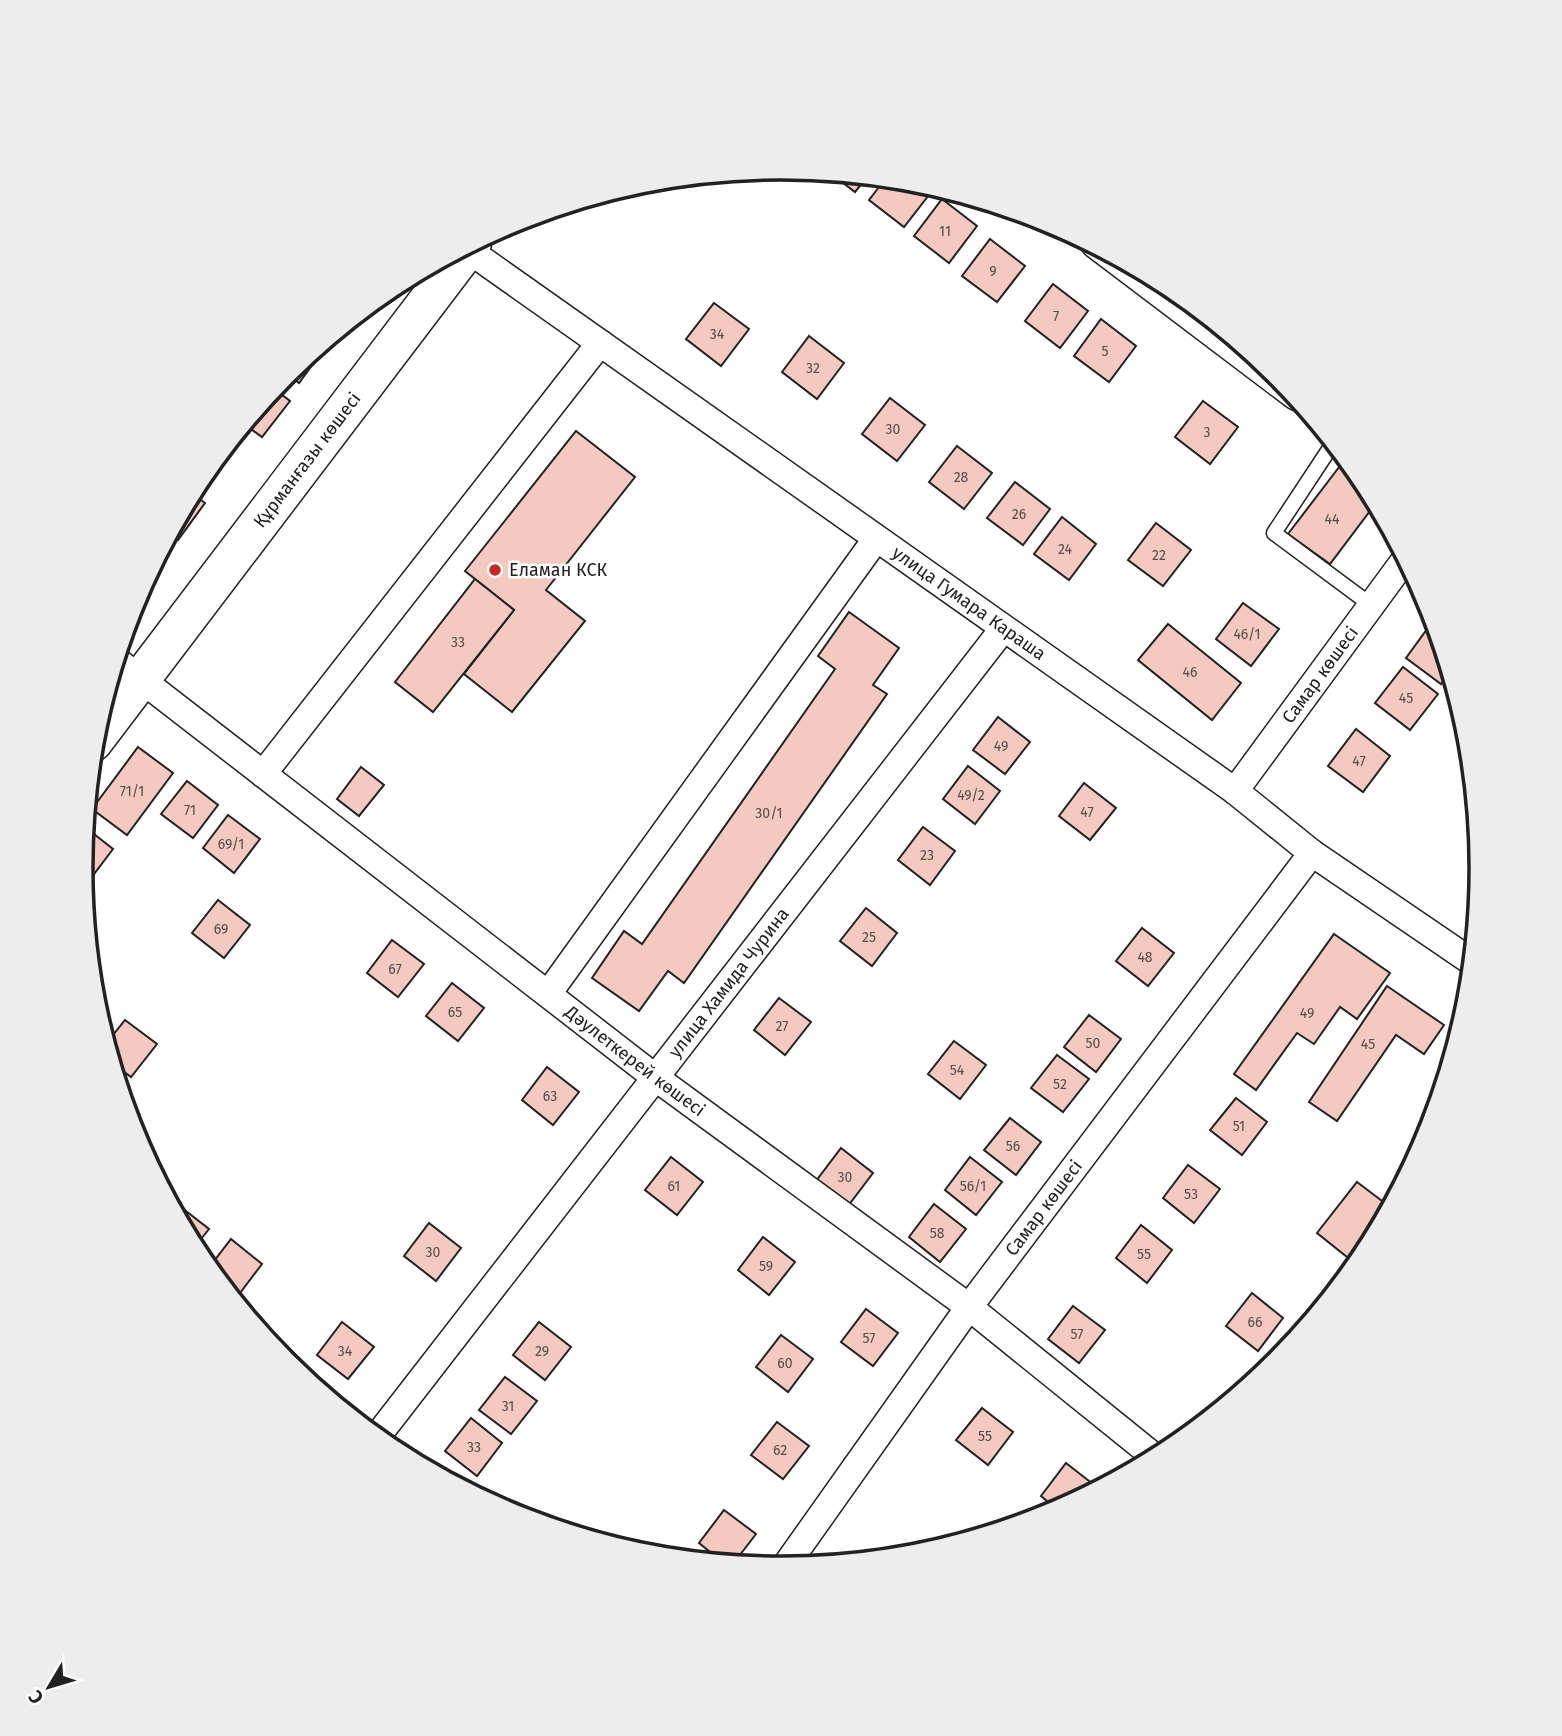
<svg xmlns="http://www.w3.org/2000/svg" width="1562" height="1736" font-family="'Fira Sans',sans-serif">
<rect width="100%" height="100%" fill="#fff"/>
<g fill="#f3c9c0" stroke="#222" stroke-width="2">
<path d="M829,172L868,176L855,192Z"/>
<path d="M886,178L918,181L932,191L904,227L869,200Z"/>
<path d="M942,199L977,226L949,263L914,236Z"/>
<path d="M990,239L1025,266L997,302L962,276Z"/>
<path d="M1053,284L1088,311L1060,348L1025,321Z"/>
<path d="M714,303L749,329L721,366L686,339Z"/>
<path d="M1101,319L1136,346L1109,382L1074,356Z"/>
<path d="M809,336L844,363L817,399L782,372Z"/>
<path d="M322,343L326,346L299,383L286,373Z"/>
<path d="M273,388L290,401L262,437L244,424Z"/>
<path d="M890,398L925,425L897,461L862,434Z"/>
<path d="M1203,401L1238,427L1210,464L1175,437Z"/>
<path d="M576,431L635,477L546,590L585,621L512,712L464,674L514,610L465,571Z"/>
<path d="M957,446L992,473L964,509L929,482Z"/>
<path d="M1346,458L1364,479L1376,503L1330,564L1288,534Z"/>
<path d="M1015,482L1050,509L1023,545L987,518Z"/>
<path d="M191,493L205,503L178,540L169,533Z"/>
<path d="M1062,517L1096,544L1069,580L1034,554Z"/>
<path d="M1156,523L1191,550L1163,586L1128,560Z"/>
<path d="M146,578L150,581L133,603L134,600Z"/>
<path d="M475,579L514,610L433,712L395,682Z"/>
<path d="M1243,603L1279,629L1251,666L1216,639Z"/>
<path d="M849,612L899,648L873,685L887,694L684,983L668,971L639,1011L592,978L624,931L642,944L835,669L818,656Z"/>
<path d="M1433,621L1450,672L1441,684L1406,658Z"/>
<path d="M1168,624L1241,683L1212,720L1138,660Z"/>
<path d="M1403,667L1438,694L1410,730L1375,703Z"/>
<path d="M998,717L1030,742L1005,774L973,750Z"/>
<path d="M1356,729L1390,756L1363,792L1328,766Z"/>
<path d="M138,747L173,773L127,835L92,809Z"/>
<path d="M968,766L1000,791L975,824L943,799Z"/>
<path d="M361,767L384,785L359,816L337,799Z"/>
<path d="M187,781L218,805L193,838L161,814Z"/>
<path d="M1084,783L1116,808L1090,840L1059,816Z"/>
<path d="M228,815L260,839L234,873L203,848Z"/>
<path d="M85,827L113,849L88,882L81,877V868Z"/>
<path d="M923,827L955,851L930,885L898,860Z"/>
<path d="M218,900L250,925L224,958L192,933Z"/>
<path d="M866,908L897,933L872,966L840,941Z"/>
<path d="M1142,928L1174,953L1148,986L1116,961Z"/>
<path d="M1334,934L1390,973L1357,1019L1340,1007L1314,1044L1297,1033L1256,1090L1234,1074Z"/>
<path d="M392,940L424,964L398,997L367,973Z"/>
<path d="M452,983L484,1008L458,1041L426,1016Z"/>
<path d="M1387,986L1444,1025L1424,1054L1396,1035L1337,1121L1309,1102Z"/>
<path d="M779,998L811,1022L785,1055L754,1030Z"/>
<path d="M1089,1015L1121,1039L1096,1072L1064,1047Z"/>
<path d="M125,1020L157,1044L131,1077L111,1062L106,1044Z"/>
<path d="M954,1041L986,1065L960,1099L928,1074Z"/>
<path d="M1057,1055L1089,1079L1063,1112L1031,1088Z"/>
<path d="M547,1067L579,1092L553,1125L522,1100Z"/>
<path d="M1236,1098L1267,1122L1242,1155L1210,1130Z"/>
<path d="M1010,1118L1041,1142L1016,1175L984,1150Z"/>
<path d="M841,1148L873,1173L848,1206L816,1181Z"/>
<path d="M671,1157L703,1182L677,1215L645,1190Z"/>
<path d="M970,1157L1002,1182L976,1215L945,1190Z"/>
<path d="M1188,1165L1220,1189L1194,1223L1163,1198Z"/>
<path d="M1357,1182L1390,1207L1357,1265L1317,1233Z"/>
<path d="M177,1204L209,1229L194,1248L173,1209Z"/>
<path d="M934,1204L966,1229L940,1262L909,1237Z"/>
<path d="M429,1223L461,1248L436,1281L404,1256Z"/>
<path d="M1141,1225L1172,1250L1147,1283L1116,1258Z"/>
<path d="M763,1237L795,1262L769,1295L738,1270Z"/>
<path d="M231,1239L262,1264L237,1297L208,1269Z"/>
<path d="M1252,1293L1283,1318L1258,1351L1226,1326Z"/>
<path d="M1073,1306L1105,1330L1079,1363L1048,1339Z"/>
<path d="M866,1309L898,1333L873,1366L841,1342Z"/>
<path d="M342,1322L374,1347L348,1379L317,1355Z"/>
<path d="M539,1322L571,1347L545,1380L513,1355Z"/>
<path d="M781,1335L813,1359L788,1392L756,1367Z"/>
<path d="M505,1377L537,1401L511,1434L479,1410Z"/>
<path d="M982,1408L1013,1432L988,1465L956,1440Z"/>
<path d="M471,1418L502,1443L477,1476L445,1451Z"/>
<path d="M777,1422L809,1446L783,1479L751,1455Z"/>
<path d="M1066,1463L1098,1488L1058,1510L1041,1496Z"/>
<path d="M724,1510L756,1534L733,1564L724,1563L699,1543Z"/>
</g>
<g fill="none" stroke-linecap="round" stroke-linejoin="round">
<g stroke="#222" stroke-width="17">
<path id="lane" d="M1334,442L1274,533L1371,605"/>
</g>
<g stroke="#222" stroke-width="29">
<g id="street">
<path d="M1095,245L1296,397"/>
<path id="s1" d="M464,247L1235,791L1312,853L1472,962"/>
<path id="s2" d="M116,660L656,1078L969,1307L1156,1458"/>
<path d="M263,774L600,343"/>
<path id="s3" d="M1235,791L1406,558"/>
<path d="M548,994L876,539"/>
<path id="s4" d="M376,1438L1003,629"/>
<path id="s5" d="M784,1568L969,1307L1312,853"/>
</g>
</g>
<g stroke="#222" stroke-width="41">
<g id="secondary">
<path id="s6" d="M93,742L472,243"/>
</g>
</g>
<use href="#lane" stroke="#fff" stroke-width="14"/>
<use href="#street" stroke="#fff" stroke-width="26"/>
<use href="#secondary" stroke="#fff" stroke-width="38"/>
</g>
<circle fill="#c62828" stroke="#fff" stroke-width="2.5" cx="495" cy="570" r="7"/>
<g text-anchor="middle" stroke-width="5" stroke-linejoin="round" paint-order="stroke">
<g font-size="14" fill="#564c4a">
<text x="945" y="236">11</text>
<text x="993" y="276">9</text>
<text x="1056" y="321">7</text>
<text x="717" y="339">34</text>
<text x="1105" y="356">5</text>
<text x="813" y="373">32</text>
<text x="893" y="434">30</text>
<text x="1207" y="437">3</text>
<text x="961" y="482">28</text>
<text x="1019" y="519">26</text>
<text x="1332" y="524">44</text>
<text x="1065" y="554">24</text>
<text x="1159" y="560">22</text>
<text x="1247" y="639">46/1</text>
<text x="458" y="647">33</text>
<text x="1190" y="677">46</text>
<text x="1406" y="703">45</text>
<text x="1001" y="751">49</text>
<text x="1359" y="766">47</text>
<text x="132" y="796">71/1</text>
<text x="971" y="800">49/2</text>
<text x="190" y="815">71</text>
<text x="1087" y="817">47</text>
<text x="769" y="818">30/1</text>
<text x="231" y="849">69/1</text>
<text x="927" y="860">23</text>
<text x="221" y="934">69</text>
<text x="869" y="942">25</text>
<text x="1145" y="962">48</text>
<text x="395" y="974">67</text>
<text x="455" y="1017">65</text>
<text x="1307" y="1018">49</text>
<text x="782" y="1031">27</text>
<text x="1093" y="1048">50</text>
<text x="1368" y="1049">45</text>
<text x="957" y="1075">54</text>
<text x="1060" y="1089">52</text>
<text x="550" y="1101">63</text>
<text x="1239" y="1131">51</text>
<text x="1013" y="1151">56</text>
<text x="845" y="1182">30</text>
<text x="674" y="1191">61</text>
<text x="973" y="1191">56/1</text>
<text x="1191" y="1199">53</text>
<text x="937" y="1238">58</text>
<text x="433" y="1257">30</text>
<text x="1144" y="1259">55</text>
<text x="766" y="1271">59</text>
<text x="1255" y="1327">66</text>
<text x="1077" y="1339">57</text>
<text x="869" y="1343">57</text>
<text x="345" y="1356">34</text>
<text x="542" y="1356">29</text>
<text x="785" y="1368">60</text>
<text x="508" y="1411">31</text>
<text x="985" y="1441">55</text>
<text x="474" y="1452">33</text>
<text x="780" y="1455">62</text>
</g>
<g font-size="18" fill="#222" stroke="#fff">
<text dy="6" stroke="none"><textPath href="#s6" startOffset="354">Құрманғазы көшесі</textPath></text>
<text dy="6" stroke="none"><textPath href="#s1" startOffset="618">улица Гумара Караша</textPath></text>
<text dy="6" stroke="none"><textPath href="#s3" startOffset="144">Самар көшесі</textPath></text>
<text dy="6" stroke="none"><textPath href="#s4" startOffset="576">улица Хамида Чурина</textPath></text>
<text dy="6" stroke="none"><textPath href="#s2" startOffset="656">Дәулеткерей көшесі</textPath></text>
<text dy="6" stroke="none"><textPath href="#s5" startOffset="444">Самар көшесі</textPath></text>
</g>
<g font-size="18" fill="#222" stroke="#fff" text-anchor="start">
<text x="509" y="576">Еламан КСК</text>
</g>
</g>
<path d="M0 0H1562V1736H0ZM93 868a688 688 0 1 1 1376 0a688 688 0 1 1-1376 0Z" fill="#ededed" fill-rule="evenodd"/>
<path fill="none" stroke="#222" stroke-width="3.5" d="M93 868a688 688 0 1 1 1376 0a688 688 0 1 1-1376 0Z"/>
<g transform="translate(49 1687) rotate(232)" stroke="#ffffff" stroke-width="5" paint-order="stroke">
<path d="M0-5L12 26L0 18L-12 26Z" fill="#222222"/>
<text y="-10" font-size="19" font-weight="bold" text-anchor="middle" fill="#222222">С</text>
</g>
</svg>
